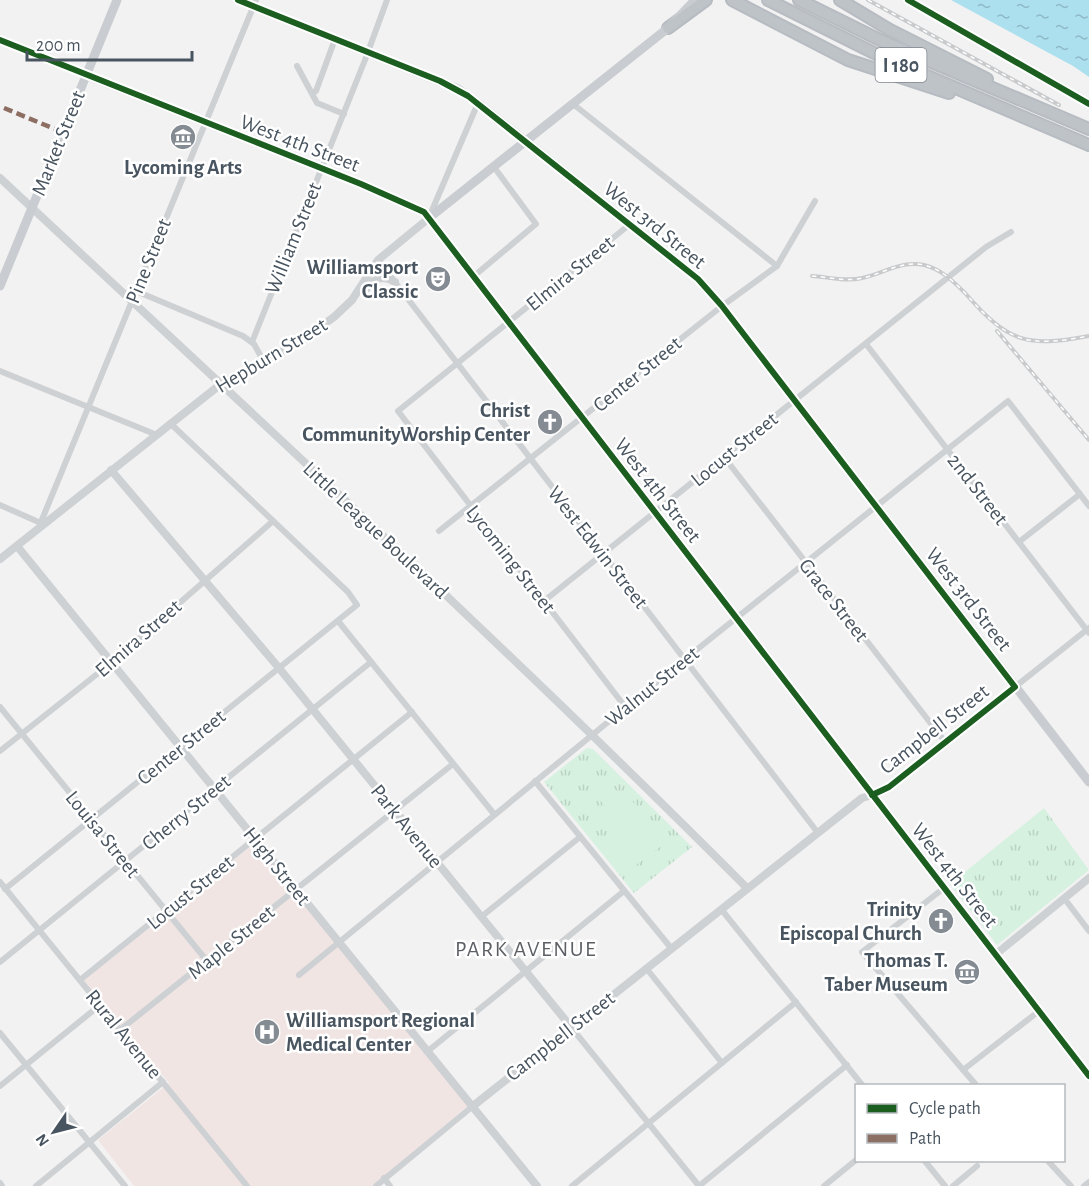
<svg xmlns="http://www.w3.org/2000/svg" width="1089" height="1186" font-family="'Alegreya Sans',sans-serif">
<defs>
<pattern id="park-tufts" width="24" height="20" patternUnits="userSpaceOnUse" patternTransform="scale(1.5)"><rect width="24" height="20" fill="#d7f1e1"/><path d="M3 7l-1-3M5 7V3M7 7l1-3M15 17l-1-3M17 17v-4M19 17l1-3" fill="none" stroke="#bad1c3"/></pattern>
<pattern id="water-ripples" width="26" height="14" patternUnits="userSpaceOnUse" patternTransform="scale(1.5)"><rect width="26" height="14" fill="#ace0ef"/><path d="M2 4q2-2 4 0t4 0M15 11q2-2 4 0t4 0" fill="none" stroke="#8eb8c5"/></pattern>
</defs>
<rect width="100%" height="100%" fill="#f3f2f2"/>
<path fill="#f1e5e4" d="M255,843L468,1106L372,1186H134L98,1140L169,1083L83,981Z"/>
<g fill="url(#park-tufts)">
<path d="M587,748L593,749L692,847L634,893L544,782Z"/>
<path d="M1044,808L1089,870L997,945L950,884Z"/>
</g>
<g fill="#d7f1e1">
<path d="M608,781L622,797L607,809L594,792Z"/>
<path d="M629,798L670,839L669,845L664,849L660,847L621,876C599,847 602,822 629,798Z"/>
</g>
<path fill="url(#water-ripples)" d="M951,0H1089V77L1073,66Z"/>
<g fill="none" stroke-linecap="round" stroke-linejoin="round">
<g stroke="#b7bcc2" stroke-width="14">
<g id="motorway">
<path d="M732,0L848,60L949,93"/>
<path d="M768,0L876,54L1089,145"/>
<path d="M799,0L882,41L1089,129"/>
<path d="M840,0L890,30L987,79"/>
<path d="M668,28L706,0"/>
</g>
</g>
<g stroke="#ced1d3" stroke-width="6">
<path d="M297,66L317,103L344,114"/>
<path d="M312,93L316,91L335,39"/>
<path d="M573,104L777,266"/>
<path d="M430,215L478,103"/>
<path d="M378,260L818,833"/>
<path d="M474,276L536,224L494,167"/>
<path d="M136,291L243,336L254,344L264,362"/>
<path d="M252,342L365,60L387,0"/>
<path d="M866,344L1089,633"/>
<path d="M0,371L157,435"/>
<path d="M724,457L946,743"/>
<path d="M0,505L43,524"/>
<path d="M41,522L256,0"/>
<path d="M439,531L722,306L777,266L815,201"/>
<path d="M1019,542L1080,494"/>
<path d="M544,601L986,247L1011,232"/>
<path d="M338,621L494,814"/>
<path d="M1015,687L1089,628"/>
<path d="M0,707L207,961"/>
<path d="M626,708L398,411L629,225"/>
<path d="M0,751L111,663L273,521"/>
<path d="M535,781L671,948"/>
<path d="M0,882L247,1186"/>
<path d="M944,888L862,952L977,1086"/>
<path d="M5,889L357,605L348,592L171,424"/>
<path d="M1064,898L1089,931"/>
<path d="M721,909L863,1086"/>
<path d="M481,917L580,837"/>
<path d="M0,962L371,662"/>
<path d="M646,968L722,1063"/>
<path d="M299,975L685,659L1008,401L1089,506"/>
<path d="M80,980L412,712"/>
<path d="M571,1027L699,1186"/>
<path d="M120,1030L453,764"/>
<path d="M0,1033L125,1186"/>
<path d="M428,1051L624,891"/>
<path d="M963,1070L1039,1011"/>
<path d="M0,1086L100,1005"/>
<path d="M924,1160L945,1186"/>
<path d="M1047,1160L1071,1186"/>
<path d="M384,1178L390,1186"/>
<path d="M0,1183L2,1186"/>
<path d="M36,1186L163,1082"/>
<path d="M376,1186L473,1106"/>
<path d="M572,1186L796,1002"/>
<path d="M699,1186L847,1065"/>
<path d="M824,1186L856,1160"/>
<path d="M953,1186L977,1166"/>
<path d="M1084,1186L1089,1182"/>
</g>
<g stroke="#ced1d3" stroke-width="8">
<path d="M0,178C251,413 505,645 747,888"/>
<path d="M111,470L279,668L571,1027"/>
<path d="M995,955L1089,878"/>
<path d="M473,1106L862,798L872,795"/>
</g>
<g stroke="#ced1d4" stroke-width="8">
<path d="M0,40L86,75"/>
<path d="M366,289C375,277 383,275 395,282"/>
<path d="M17,546L537,1186"/>
<path d="M0,559L221,384L296,344L334,317L352,300L378,260L429,218"/>
</g>
<g stroke="#c9cdd1" stroke-width="9">
<path d="M238,0L458,89L478,103L698,279L722,306L1089,782"/>
<path d="M86,75L361,184L424,212L1089,1076"/>
<path d="M429,218L668,28L695,0"/>
<path d="M0,286L117,0"/>
<path d="M872,795L889,787L1015,687"/>
</g>
<use href="#motorway" stroke="#bec3c8" stroke-width="10"/>
<g stroke="#c8cacc" stroke-width="4">
<g id="rail">
<path d="M868,0L1059,105"/>
<path d="M812,276C828,277 846,282 862,278C883,274 901,260 924,265C941,269 953,281 965,293C1008,342 1025,348 1089,336"/>
<path d="M997,331L1089,440"/>
</g>
</g>
<use href="#rail" stroke="#fff" stroke-width="1.5" stroke-dasharray="4.5" stroke-linecap="butt"/>
<path stroke="#8d6e63" stroke-width="4.5" stroke-dasharray="9 4.5" stroke-linecap="butt" d="M4,108L62,132"/>
<g stroke="#fff" stroke-width="10">
<g id="cycleway">
<path d="M238,0L440,81L468,96L698,279L722,306L1015,687L889,787L872,795"/>
<path d="M908,0L1089,104"/>
<path d="M0,40L361,184L424,212L1089,1076"/>
</g>
</g>
<use href="#cycleway" stroke="#1b5e20" stroke-width="6"/>
</g>
<defs>
<g id="museum-disc" transform="scale(1.35)"><circle r="9.5" fill="#848b92" stroke="#fff"/><path d="M0-6L6-3V-2H-6V-3ZM-5-1h2V3h-2ZM-1-1h2V3h-2ZM3-1h2V3H3ZM-6 4H6V6H-6Z" fill="#fff"/></g>
<g id="theatre-disc" transform="scale(1.35)"><circle r="9.5" fill="#848b92" stroke="#fff"/><path d="M-5-5.5Q0-4 5-5.5V0Q5 5 0 6Q-5 5-5 0ZM-3.3-2.5H-1v1.5H-3.3ZM1-2.5H3.3v1.5H1ZM-2.8 1Q0 5.5 2.8 1Z" fill="#fff"/></g>
<g id="church-disc" transform="scale(1.35)"><circle r="9.5" fill="#848b92" stroke="#fff"/><path d="M-1.2-6h2.4v3.5h3.3v2.4h-3.3V6h-2.4V-.1h-3.3v-2.4h3.3Z" fill="#fff"/></g>
<g id="hospital-disc" transform="scale(1.35)"><circle r="9.5" fill="#848b92" stroke="#fff"/><path d="M-5-5h3v3.5h4V-5h3V5h-3V1.5h-4V5h-3Z" fill="#fff"/></g>
</defs>
<g fill-rule="evenodd">
<use href="#museum-disc" x="183" y="137"/>
<use href="#theatre-disc" x="438" y="279"/>
<use href="#church-disc" x="550" y="422"/>
<use href="#church-disc" x="941" y="921"/>
<use href="#museum-disc" x="967" y="972"/>
<use href="#hospital-disc" x="267" y="1032"/>
</g>
<g text-anchor="middle" stroke-width="5" stroke-linejoin="round" paint-order="stroke">
<rect fill="#fff" stroke="#7f878f" stroke-width="1.5" x="875.5" y="48" width="51" height="34" rx="4.5"/>
<g font-size="20" font-weight="bold" fill="#48545f">
<text x="901" y="72">I 180</text>
</g>
<g font-size="21" fill="#48545f" stroke="#fff">
<text transform="translate(58 143) rotate(-68)" y="7">Market Street</text>
<text transform="translate(300 143) rotate(21)" y="7">West 4th Street</text>
<text transform="translate(655 225) rotate(39)" y="7">West 3rd Street</text>
<text transform="translate(293 238) rotate(-68)" y="7">William Street</text>
<text transform="translate(148 261) rotate(-68)" y="7">Pine Street</text>
<text transform="translate(570 273) rotate(-39)" y="7">Elmira Street</text>
<text transform="translate(271 355) rotate(-31)" y="7">Hepburn Street</text>
<text transform="translate(637 374) rotate(-39)" y="7">Center Street</text>
<text transform="translate(734 449) rotate(-39)" y="7">Locust Street</text>
<text transform="translate(978 489) rotate(52)" y="7">2nd Street</text>
<text transform="translate(658 490) rotate(52)" y="7">West 4th Street</text>
<text transform="translate(376 530) rotate(43)" y="7">Little League Boulevard</text>
<text transform="translate(598 547) rotate(52)" y="7">West Edwin Street</text>
<text transform="translate(511 559) rotate(52)" y="7">Lycoming Street</text>
<text transform="translate(969 599) rotate(52)" y="7">West 3rd Street</text>
<text transform="translate(834 600) rotate(52)" y="7">Grace Street</text>
<text transform="translate(138 638) rotate(-41)" y="7">Elmira Street</text>
<text transform="translate(652 686) rotate(-39)" y="7">Walnut Street</text>
<text transform="translate(934 729) rotate(-38)" y="7">Campbell Street</text>
<text transform="translate(181 747) rotate(-39)" y="7">Center Street</text>
<text transform="translate(186 812) rotate(-39)" y="7">Cherry Street</text>
<text transform="translate(407 826) rotate(51)" y="7">Park Avenue</text>
<text transform="translate(103 834) rotate(51)" y="7">Louisa Street</text>
<text transform="translate(277 866) rotate(51)" y="7">High Street</text>
<text transform="translate(955 875) rotate(52)" y="7">West 4th Street</text>
<text transform="translate(190 892) rotate(-39)" y="7">Locust Street</text>
<text transform="translate(231 942) rotate(-39)" y="7">Maple Street</text>
<text transform="translate(124 1034) rotate(51)" y="7">Rural Avenue</text>
<text transform="translate(560 1036) rotate(-38)" y="7">Campbell Street</text>
</g>
<g font-size="21" font-weight="bold" fill="#48545f" stroke="#fff" text-anchor="end">
<text x="183" y="174" text-anchor="middle">Lycoming Arts</text>
<text x="418" y="274">Williamsport<tspan x="418" dy="24">Classic</tspan></text>
<text x="530" y="417">Christ<tspan x="530" dy="24">CommunityWorship Center</tspan></text>
<text x="922" y="916">Trinity<tspan x="922" dy="24">Episcopal Church</tspan></text>
<text x="948" y="967">Thomas T.<tspan x="948" dy="24">Taber Museum</tspan></text>
<text x="286" y="1027" text-anchor="start">Williamsport Regional<tspan x="286" dy="24">Medical Center</tspan></text>
</g>
<g font-size="22" letter-spacing="1.5" fill="#5d6166" stroke="#fff">
<text x="526" y="956">PARK AVENUE</text>
</g>
</g>
<rect x="855" y="1084" width="210" height="78" fill="#ffffff" stroke="#b6bbbf" stroke-width="1.5"/>
<rect x="867" y="1104" width="30" height="9" fill="#1b5e20" stroke="#b6bbbf" stroke-width="1.5"/>
<text x="909" y="1114" font-size="18" fill="#48545f">Cycle path</text>
<rect x="867" y="1134" width="30" height="9" fill="#8d6e63" stroke="#b6bbbf" stroke-width="1.5"/>
<text x="909" y="1144" font-size="18" fill="#48545f">Path</text>
<g transform="translate(54 1132) rotate(235)" stroke="#ffffff" stroke-width="4.5" paint-order="stroke">
<path d="M0-4.5L10 22L0 15L-10 22Z" fill="#48545f"/>
<text y="-9" font-size="16" font-weight="bold" text-anchor="middle" fill="#48545f">N</text>
</g>
<path d="M27 51v9h165v-9" fill="none" stroke="#48545f" stroke-width="3"/>
<text x="36" y="51" font-size="18" fill="#48545f" stroke="#ffffff" stroke-width="4.5" paint-order="stroke">200 m</text>
</svg>
